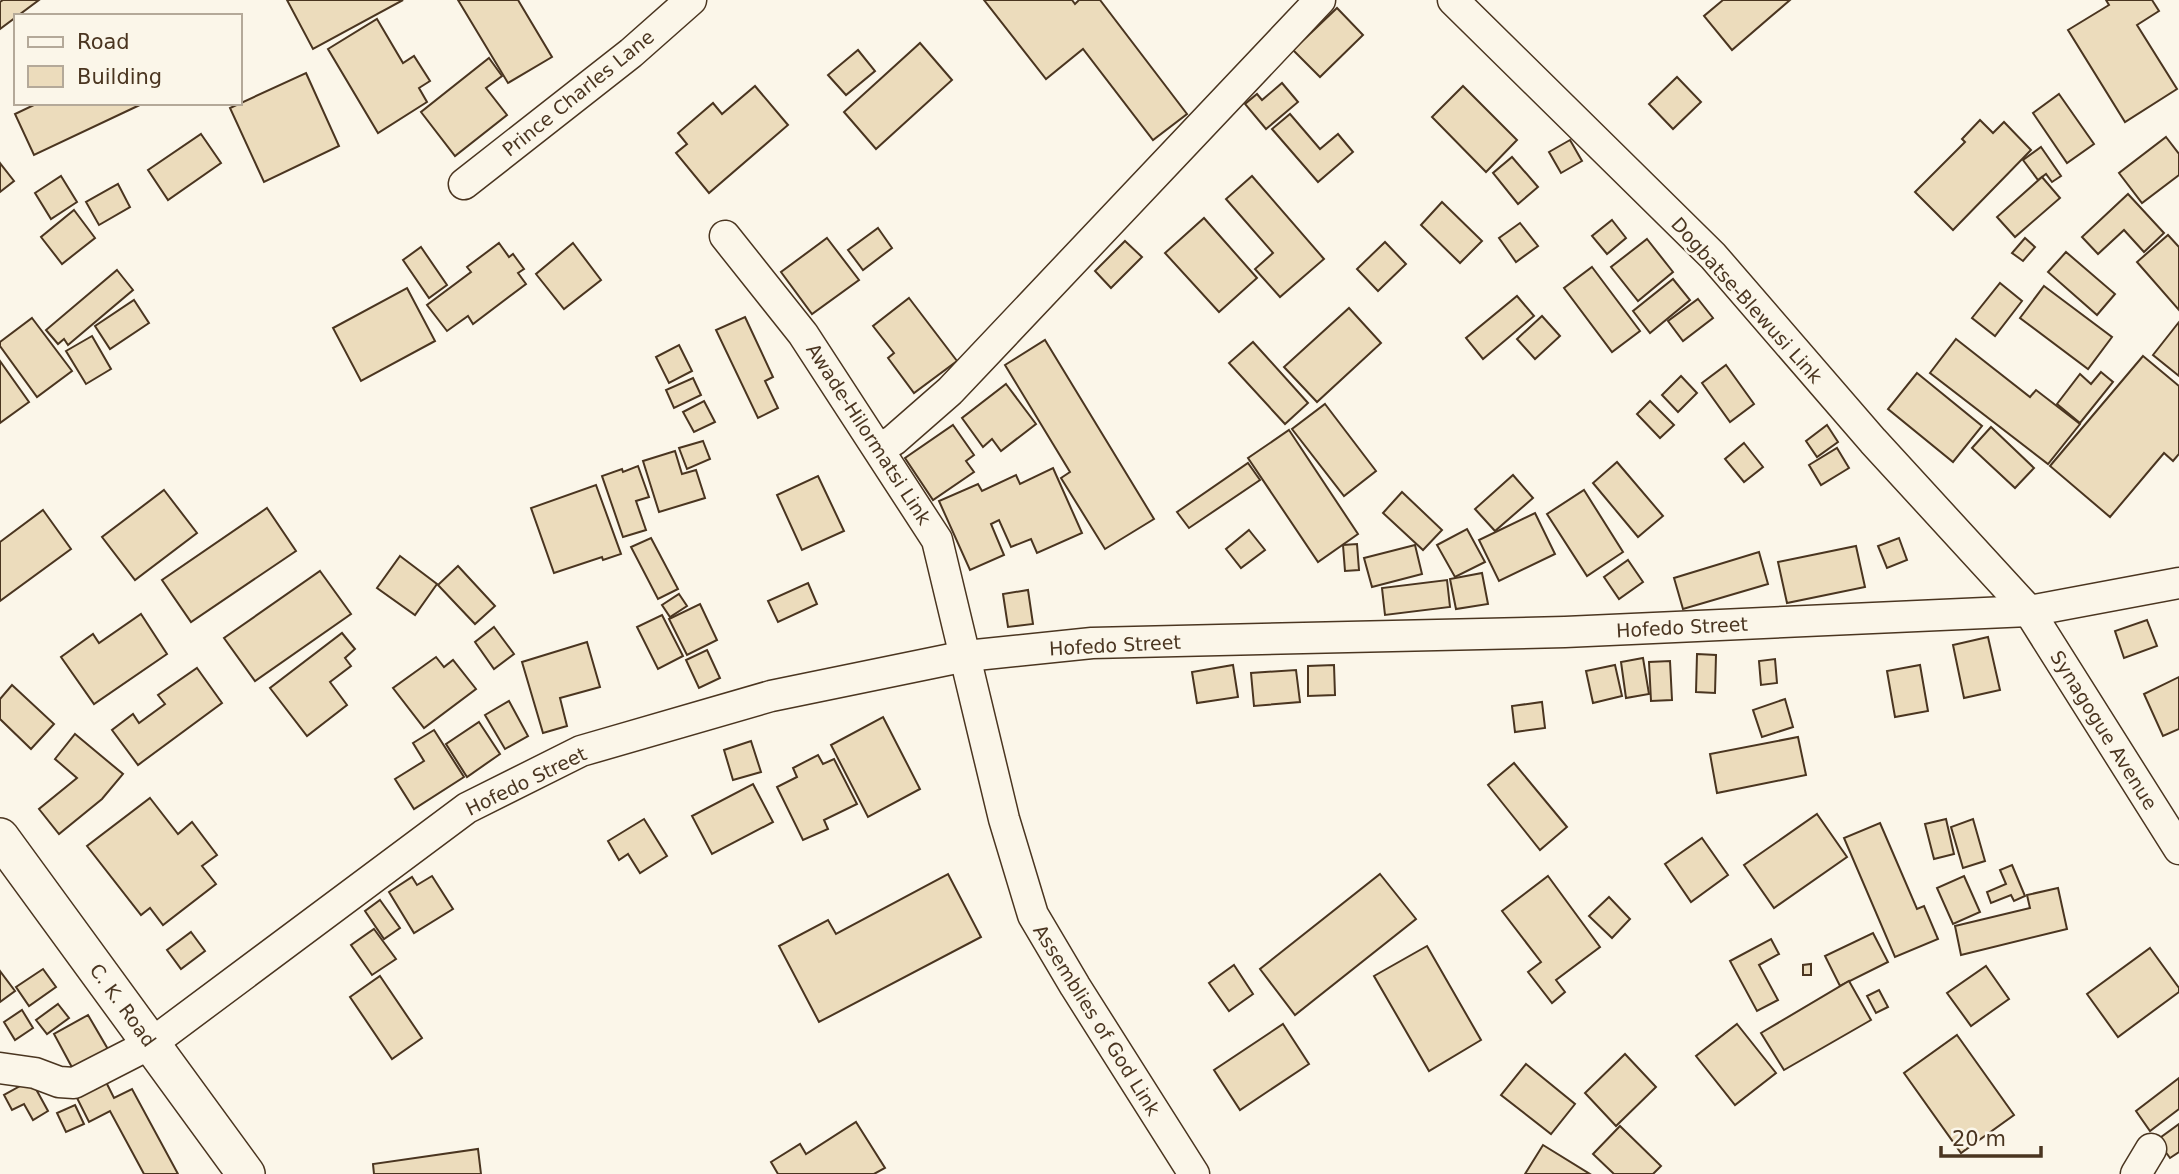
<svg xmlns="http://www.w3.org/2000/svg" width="2179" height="1174" font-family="'DejaVu Sans',sans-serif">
<rect width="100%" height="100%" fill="#fbf6e9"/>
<g fill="#ecdcbc" stroke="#4a3520" stroke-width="2">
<path d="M3,0H39L0,29V2Z"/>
<path d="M287,0H403L313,49Z"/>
<path d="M458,0H518L552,57L508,83Z"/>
<path d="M984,0H1072L1075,4L1079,0H1100L1187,114L1153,140L1083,49L1046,79Z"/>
<path d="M1723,0H1790L1732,50L1704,16Z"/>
<path d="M2106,0H2152L2159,11L2137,25L2177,89L2125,122L2068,30L2109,5Z"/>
<path d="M1337,8L1363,35L1320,77L1293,50Z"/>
<path d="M377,19L403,63L414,56L430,81L419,88L427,102L378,133L328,49Z"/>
<path d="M920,43L952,80L876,149L844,112Z"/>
<path d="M858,50L875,71L846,95L828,75Z"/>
<path d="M489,58L502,76L486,88L507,115L455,156L421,112Z"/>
<path d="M306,73L339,146L264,182L230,108Z"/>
<path d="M1677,77L1701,102L1673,129L1649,104Z"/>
<path d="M1282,83L1298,102L1266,129L1245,104L1257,94L1262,100Z"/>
<path d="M755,86L788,125L709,193L676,153L687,144L678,133L713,103L722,114Z"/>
<path d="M1463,86L1517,140L1486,172L1432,117Z"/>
<path d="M2059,94L2094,144L2067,163L2033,113Z"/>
<path d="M38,103H144L34,155L15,114Z"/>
<path d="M1290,114L1320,149L1338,134L1353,152L1318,182L1272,129Z"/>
<path d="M1980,120L1993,133L2004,122L2031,150L1953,230L1915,192L1965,142L1962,139Z"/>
<path d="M201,134L221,163L168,200L148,170Z"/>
<path d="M2166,137L2179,154V175L2142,203L2119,173Z"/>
<path d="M1570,140L1582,161L1561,173L1549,152Z"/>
<path d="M2041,147L2061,176L2052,182L2046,174L2038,180L2023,160Z"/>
<path d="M1512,157L1538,187L1518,204L1493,173Z"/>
<path d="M0,163L14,181L0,192Z"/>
<path d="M61,176L77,202L51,219L35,193Z"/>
<path d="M1252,176L1324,259L1280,297L1255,269L1273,253L1226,199Z"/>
<path d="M2042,177L2060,198L2015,237L1997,217Z"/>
<path d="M118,184L130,207L99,225L86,202Z"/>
<path d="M2128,194L2164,233L2144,252L2124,230L2098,254L2082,237Z"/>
<path d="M1442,202L1482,241L1460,263L1421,225Z"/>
<path d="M74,210L95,238L62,264L41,237Z"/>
<path d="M1204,218L1257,278L1219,312L1165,253Z"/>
<path d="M1612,220L1626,238L1607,254L1592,236Z"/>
<path d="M1520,223L1538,246L1516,262L1499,238Z"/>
<path d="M878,228L892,248L863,270L848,250Z"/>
<path d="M2168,235L2179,247V310L2137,262Z"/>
<path d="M827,238L859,280L812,314L781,272Z"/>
<path d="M2025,238L2035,247L2023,261L2012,253Z"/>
<path d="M1647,239L1673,272L1638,301L1611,267Z"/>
<path d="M1125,241L1142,257L1111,288L1095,271Z"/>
<path d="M1385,242L1406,264L1378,291L1357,269Z"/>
<path d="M499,243L509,257L513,254L524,269L518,273L526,284L473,324L468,316L447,331L427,305L471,272L467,267Z"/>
<path d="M573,243L601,280L564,309L536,274Z"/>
<path d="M421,247L447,285L429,298L403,260Z"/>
<path d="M2066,252L2115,294L2097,315L2048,272Z"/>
<path d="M1592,267L1640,331L1612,352L1564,288Z"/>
<path d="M117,270L133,290L68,345L64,339L58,344L46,330Z"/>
<path d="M1673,279L1690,300L1650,333L1633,311Z"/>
<path d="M2000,283L2022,301L1995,336L1972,318Z"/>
<path d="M2044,286L2112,337L2088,369L2020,318Z"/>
<path d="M407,288L435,341L361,381L333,328Z"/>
<path d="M1517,296L1534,316L1483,359L1466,338Z"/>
<path d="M909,298L957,361L914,393L888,358L894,353L873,326Z"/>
<path d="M1698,299L1713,318L1683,341L1668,321Z"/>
<path d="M134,300L149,323L110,349L95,326Z"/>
<path d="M1349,308L1381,343L1317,402L1284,367Z"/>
<path d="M1542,316L1560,336L1535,359L1517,339Z"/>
<path d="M745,317L773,377L765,381L778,408L758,418L716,330Z"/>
<path d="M32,318L72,371L37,397L0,346V342Z"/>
<path d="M2179,322V376L2153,355Z"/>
<path d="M92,336L111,369L86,384L66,351Z"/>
<path d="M1956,339L2030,397L2036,390L2080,424L2048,464L1930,373Z"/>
<path d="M1045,340L1154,519L1105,549L1061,478L1070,472L1005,365Z"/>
<path d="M1253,342L1308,403L1285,424L1229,363Z"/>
<path d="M679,345L692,371L669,383L656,357Z"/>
<path d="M2143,356L2179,386V454L2173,461L2164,453L2110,517L2050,466Z"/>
<path d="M0,361L29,402L0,423Z"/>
<path d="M1726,365L1754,404L1730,422L1702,383Z"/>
<path d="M2101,372L2113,382L2080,423L2057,404L2080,374L2091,384Z"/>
<path d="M1917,373L1982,426L1953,462L1888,409Z"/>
<path d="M1681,376L1697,393L1678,412L1662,395Z"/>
<path d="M693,378L701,395L674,408L666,390Z"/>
<path d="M1006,384L1036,424L1001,451L992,439L983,447L962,418Z"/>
<path d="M704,401L715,422L694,432L683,412Z"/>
<path d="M1650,401L1674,425L1660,438L1637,414Z"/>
<path d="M1325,404L1376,471L1344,496L1292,429Z"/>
<path d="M953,425L974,455L966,461L974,472L933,500L905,458Z"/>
<path d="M1827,425L1838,442L1817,457L1806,441Z"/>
<path d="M1991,427L2034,468L2015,488L1972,448Z"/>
<path d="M1289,430L1358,534L1318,562L1248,458Z"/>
<path d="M703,441L710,459L687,469L679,448Z"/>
<path d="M1744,443L1763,467L1744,482L1725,459Z"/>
<path d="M1837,448L1849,468L1821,485L1809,465Z"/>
<path d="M675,451L682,474L696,470L705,498L659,512L643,461Z"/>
<path d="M1617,462L1663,516L1638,537L1593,483Z"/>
<path d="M1248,463L1260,480L1189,528L1177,512Z"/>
<path d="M638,466L649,497L636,501L646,530L623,537L602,476L622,469L623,472Z"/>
<path d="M1053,468L1082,533L1037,553L1031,539L1011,547L999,520L991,524L1004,555L970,570L939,501L978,484L982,491L1016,475L1020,484Z"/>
<path d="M1513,475L1533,498L1495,531L1475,509Z"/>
<path d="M818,476L844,531L802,550L777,495Z"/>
<path d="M596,485L621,554L603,560L602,557L554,573L531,508Z"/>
<path d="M164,490L197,533L135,580L102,537Z"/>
<path d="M1584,490L1623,552L1587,576L1547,514Z"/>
<path d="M1402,492L1442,530L1423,550L1383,513Z"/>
<path d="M267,508L296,551L191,622L162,580Z"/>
<path d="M43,510L71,549L0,601V542Z"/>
<path d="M1535,513L1555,554L1499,581L1479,540Z"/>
<path d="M1467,529L1485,562L1455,577L1437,545Z"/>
<path d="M1249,530L1265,550L1241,568L1226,549Z"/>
<path d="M651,538L678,589L658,599L631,547Z"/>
<path d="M1899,538L1907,560L1887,568L1878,546Z"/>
<path d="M1357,544L1359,570L1345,571L1343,545Z"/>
<path d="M1415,545L1422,574L1372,587L1364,558Z"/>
<path d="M1856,546L1865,587L1787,603L1778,562Z"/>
<path d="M1759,552L1768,584L1683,609L1674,578Z"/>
<path d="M400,556L437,584L415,615L377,588Z"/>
<path d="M1628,560L1643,582L1619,599L1604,577Z"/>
<path d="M458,566L495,606L475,624L438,585Z"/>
<path d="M320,571L351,614L255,681L224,638Z"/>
<path d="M1482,573L1488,604L1456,609L1450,579Z"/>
<path d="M1447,580L1450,607L1385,615L1382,588Z"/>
<path d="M808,583L817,604L778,622L768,601Z"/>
<path d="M1028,590L1033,624L1008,627L1003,594Z"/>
<path d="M679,594L687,606L670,617L662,605Z"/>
<path d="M700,604L717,640L687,655L669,619Z"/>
<path d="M141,614L167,654L94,704L61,657L93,634L99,643Z"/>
<path d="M662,615L683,656L658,669L637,627Z"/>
<path d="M2147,620L2157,646L2124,658L2115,631Z"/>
<path d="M494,627L514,654L494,669L475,642Z"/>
<path d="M342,633L355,649L345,658L351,666L330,682L347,705L307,736L270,688Z"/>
<path d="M1988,637L2000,690L1964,698L1953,645Z"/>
<path d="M587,642L600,687L560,698L567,726L543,733L522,662Z"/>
<path d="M707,650L720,678L699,688L686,660Z"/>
<path d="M1697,654L1716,655L1715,693L1696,692Z"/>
<path d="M436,657L444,667L453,660L476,689L424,728L393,688Z"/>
<path d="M1643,658L1649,694L1626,698L1621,662Z"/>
<path d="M1775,659L1777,683L1761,685L1759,661Z"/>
<path d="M1670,661L1672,700L1651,701L1649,662Z"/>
<path d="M1233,665L1238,697L1197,703L1192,672Z"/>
<path d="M1334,665L1335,695L1308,696V666Z"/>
<path d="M1615,665L1622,696L1593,703L1586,671Z"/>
<path d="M1920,665L1928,711L1895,717L1887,671Z"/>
<path d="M197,668L222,703L138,765L112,730L133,714L139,723L165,704L158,695Z"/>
<path d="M1296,670L1300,702L1254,706L1251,673Z"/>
<path d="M2179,677V729L2163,736L2144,694Z"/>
<path d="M12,685L54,724L31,749L0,719V699Z"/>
<path d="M1785,699L1793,727L1762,737L1753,710Z"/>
<path d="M509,701L528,736L505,749L485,715Z"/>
<path d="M1542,702L1545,728L1515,732L1512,706Z"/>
<path d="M883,717L920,789L868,817L831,745Z"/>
<path d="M479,722L500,754L467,777L446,744Z"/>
<path d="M434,730L464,777L414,809L395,779L424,761L413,743Z"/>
<path d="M75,734L123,774L102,799L59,834L39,809L77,778L55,759Z"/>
<path d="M1798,737L1806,775L1717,793L1710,754Z"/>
<path d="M751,741L761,772L733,780L724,750Z"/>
<path d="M818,755L823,764L834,759L857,804L824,820L828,829L803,840L777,787L797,777L793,768Z"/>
<path d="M1514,763L1567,827L1540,850L1488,785Z"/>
<path d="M753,784L773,822L712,854L692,816Z"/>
<path d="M150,798L178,834L192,822L217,855L202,866L216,884L163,925L150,908L141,915L87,846Z"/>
<path d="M1817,814L1847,857L1774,908L1744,865Z"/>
<path d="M644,819L667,856L640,873L628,854L619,860L608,841Z"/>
<path d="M1946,819L1954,854L1934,859L1925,824Z"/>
<path d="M1973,819L1985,861L1963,868L1951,827Z"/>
<path d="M1880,823L1917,909L1924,906L1938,939L1895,957L1844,838Z"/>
<path d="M1702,838L1728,875L1691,902L1665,864Z"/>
<path d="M2012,865L2025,896L2014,901L2011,895L1991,903L1987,892L2006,884L2000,870Z"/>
<path d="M948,874L981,937L819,1022L779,946L828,920L836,934Z"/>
<path d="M1380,874L1416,919L1295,1015L1260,969Z"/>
<path d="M432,876L453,909L414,933L389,892L412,877L417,885Z"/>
<path d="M1548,876L1600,947L1556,980L1565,992L1552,1003L1528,972L1541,962L1502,911Z"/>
<path d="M1964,876L1980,912L1953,924L1937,888Z"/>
<path d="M2058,888L2067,929L1961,955L1955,926L2030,908L2027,895Z"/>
<path d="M1609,897L1630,919L1612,938L1589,916Z"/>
<path d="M380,900L400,928L384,939L365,911Z"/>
<path d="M374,929L396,959L372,975L351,945Z"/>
<path d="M191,932L205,951L181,969L167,950Z"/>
<path d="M1873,933L1888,962L1840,986L1825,956Z"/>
<path d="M1771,939L1779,954L1759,965L1778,1000L1757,1011L1730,961Z"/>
<path d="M1427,946L1481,1040L1429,1071L1374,976Z"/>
<path d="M2150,948L2179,988V992L2118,1037L2087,994Z"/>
<path d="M1811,964V975H1803V965Z"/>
<path d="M1234,965L1253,994L1229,1011L1209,983Z"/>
<path d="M1986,966L2009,999L1971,1026L1947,993Z"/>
<path d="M43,969L56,987L29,1006L16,987Z"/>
<path d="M0,971L15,991L0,1002Z"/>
<path d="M380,976L422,1038L392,1059L350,997Z"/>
<path d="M1849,981L1871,1020L1784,1070L1761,1033Z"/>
<path d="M1879,990L1888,1007L1876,1013L1867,996Z"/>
<path d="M58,1004L69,1018L47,1034L36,1020Z"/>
<path d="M22,1010L33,1028L15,1040L4,1022Z"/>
<path d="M88,1015L109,1051L74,1071L54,1034Z"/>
<path d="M1283,1024L1309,1064L1240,1110L1214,1070Z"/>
<path d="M1737,1024L1776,1073L1735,1105L1696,1056Z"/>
<path d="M1957,1035L2014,1115L1961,1153L1904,1073Z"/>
<path d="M1625,1054L1656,1087L1616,1126L1585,1093Z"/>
<path d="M1526,1064L1575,1104L1551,1134L1501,1095Z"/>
<path d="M2179,1078V1109L2150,1131L2136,1111Z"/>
<path d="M31,1080L48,1111L33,1120L24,1104L12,1110L4,1095Z"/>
<path d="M106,1082L114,1098L132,1089L178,1174H144L110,1111L89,1122L77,1098Z"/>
<path d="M75,1105L84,1124L66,1132L57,1113Z"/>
<path d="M856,1122L885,1168L874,1174H778L771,1162L800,1144L806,1154Z"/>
<path d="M2179,1124V1152L2170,1158L2157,1140Z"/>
<path d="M1620,1126L1661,1166L1653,1174H1614L1593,1154Z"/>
<path d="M1543,1145L1590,1174H1525Z"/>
<path d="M478,1149L481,1174H374L373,1164Z"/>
</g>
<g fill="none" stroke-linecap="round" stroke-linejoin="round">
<g stroke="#4a3520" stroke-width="33">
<g id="minor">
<path d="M1453,0L1713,256L1873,441L2029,611L2179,849"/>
<path d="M464,184L631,53L691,0"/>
<path d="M725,236L803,334L937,540L1004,819L1033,915L1075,986L1194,1174"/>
<path d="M879,449L894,440L950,391L1320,0"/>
<path d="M0,1068L35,1073L59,1082L74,1083L152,1043L467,808L581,751L771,696L966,656L1092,643L1565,632L2029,611L2179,583"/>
<path d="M2136,1174L2151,1149"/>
</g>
</g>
<g stroke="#4a3520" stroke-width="40">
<path id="tertiary" d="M0,837L246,1174"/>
</g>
<use href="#minor" stroke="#fbf6e9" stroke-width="30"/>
<use href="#tertiary" stroke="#fbf6e9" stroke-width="37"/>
</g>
<g text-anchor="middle" stroke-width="5" stroke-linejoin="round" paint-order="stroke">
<g font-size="19" fill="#4a3520" stroke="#fbf6e9">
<text transform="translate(578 93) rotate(-39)" y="7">Prince Charles Lane</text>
<text transform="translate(1747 300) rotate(48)" y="7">Dogbatse-Blewusi Link</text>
<text transform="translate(869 434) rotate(57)" y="7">Awade-Hilormatsi Link</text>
<text transform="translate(1682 627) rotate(-3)" y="7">Hofedo Street</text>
<text transform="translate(1115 645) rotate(-3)" y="7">Hofedo Street</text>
<text transform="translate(2104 730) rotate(58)" y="7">Synagogue Avenue</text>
<text transform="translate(526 781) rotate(-26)" y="7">Hofedo Street</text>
<text transform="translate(123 1005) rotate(54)" y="7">C. K. Road</text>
<text transform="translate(1097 1020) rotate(58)" y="7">Assemblies of God Link</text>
</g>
</g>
<rect x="14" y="14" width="228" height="91" fill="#fbf6e9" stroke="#b4a999" stroke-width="2"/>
<rect x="28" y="37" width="35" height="10" fill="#fbf6e9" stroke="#b4a999" stroke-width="2"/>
<text x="77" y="49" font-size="21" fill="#4a3520">Road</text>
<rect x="28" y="66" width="35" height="21" fill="#ecdcbc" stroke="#b4a999" stroke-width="2"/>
<text x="77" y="84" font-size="21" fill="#4a3520">Building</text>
<path d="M1941 1146v10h100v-10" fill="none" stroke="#4a3520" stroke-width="3.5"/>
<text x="1952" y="1146" font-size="21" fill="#4a3520" stroke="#fbf6e9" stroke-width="5" paint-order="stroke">20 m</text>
</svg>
